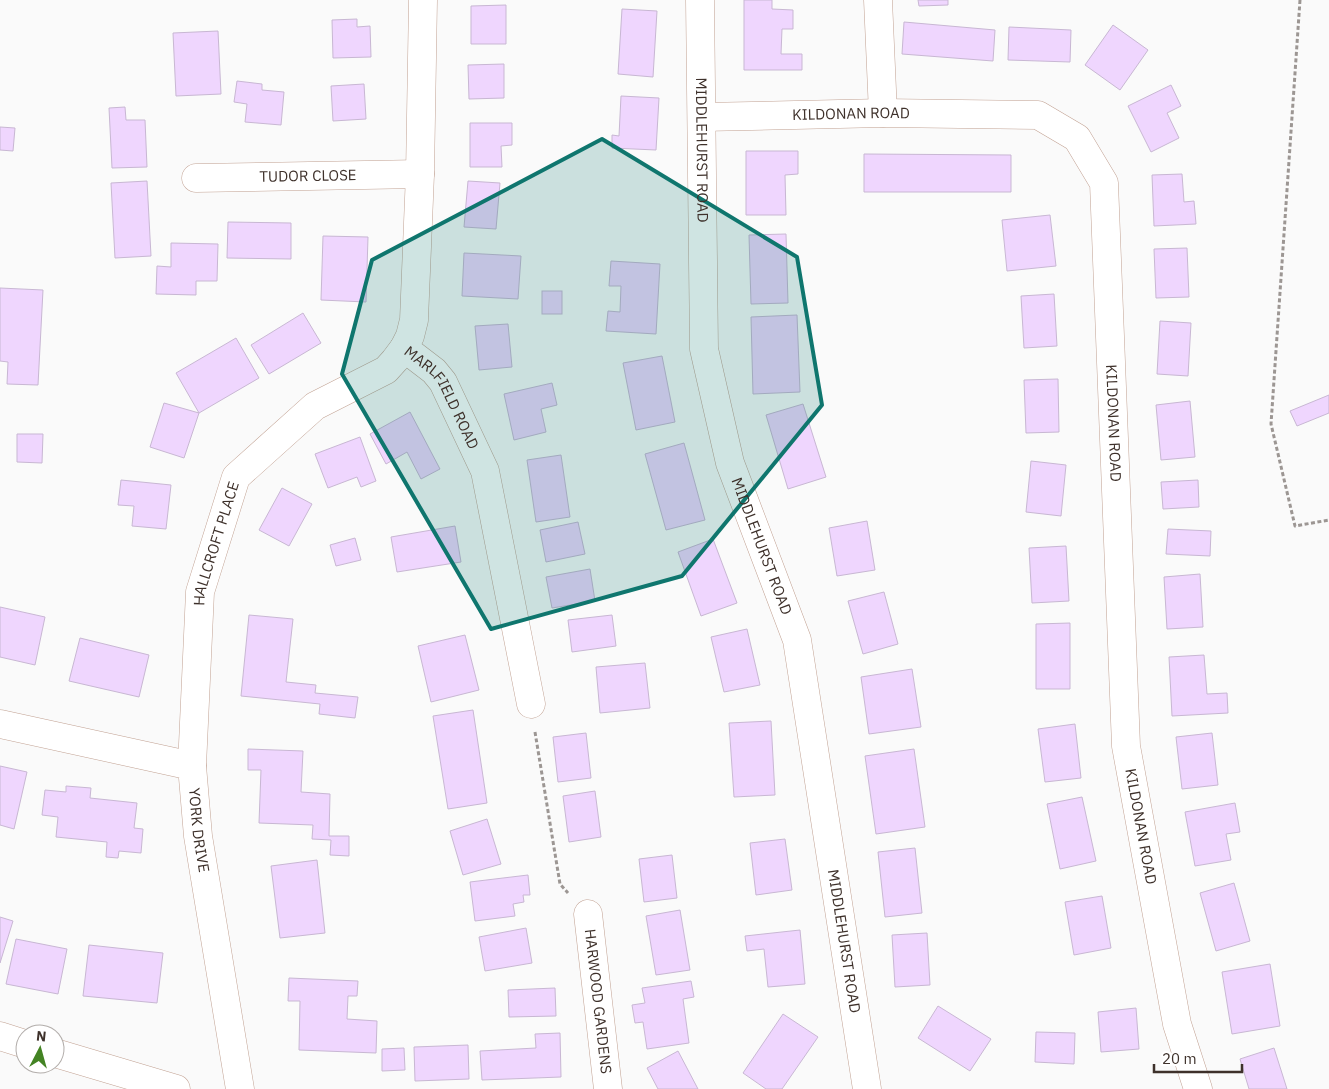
<svg xmlns="http://www.w3.org/2000/svg" width="1329" height="1089" font-family="'IBM Plex Sans',sans-serif">
<rect width="100%" height="100%" fill="#fafafa"/>
<g fill="#efd6fe" stroke="#c8b7d3">
<path d="M744,0H772V9L793,10V29H782L781,54H802V70H744Z"/>
<path d="M918,0H948V5L919,6Z"/>
<path d="M506,5V44H471V6Z"/>
<path d="M622,9L657,11L653,77L618,74Z"/>
<path d="M357,19V27L370,26L371,57L333,58L332,20Z"/>
<path d="M904,22L995,30L993,61L902,54Z"/>
<path d="M1113,25L1148,50L1120,90L1085,65Z"/>
<path d="M1009,27L1071,30L1070,62L1008,60Z"/>
<path d="M218,31L221,94L176,96L173,33Z"/>
<path d="M504,64V98L469,99L468,65Z"/>
<path d="M237,81L262,84V90L284,92L281,125L245,122L247,104L234,102Z"/>
<path d="M364,84L366,119L333,121L331,86Z"/>
<path d="M1171,85L1181,106L1167,113L1179,138L1151,152L1128,106Z"/>
<path d="M621,96L659,98L656,150L612,148V135L619,136Z"/>
<path d="M125,107L126,120H145L147,167L112,168L109,108Z"/>
<path d="M470,123H512V145L501,146L502,167H470Z"/>
<path d="M0,127L15,128L13,151L0,150Z"/>
<path d="M746,151H798V174L785,175L786,215H746Z"/>
<path d="M864,154L1011,155V192H864Z"/>
<path d="M1182,174L1184,202L1194,201L1196,224L1154,226L1152,175Z"/>
<path d="M147,181L151,256L115,258L111,183Z"/>
<path d="M468,181L500,183L496,229L464,227Z"/>
<path d="M1050,215L1056,266L1007,271L1002,220Z"/>
<path d="M228,222L291,223V259L227,258Z"/>
<path d="M786,234L788,303L751,304L749,235Z"/>
<path d="M323,236L368,237L366,302L321,300Z"/>
<path d="M171,243L218,244L217,281H196V295L156,294L157,266L171,267Z"/>
<path d="M1187,248L1189,297L1156,298L1154,249Z"/>
<path d="M464,253L521,256L518,299L462,296Z"/>
<path d="M611,261L660,264L656,334L606,331L608,311L620,312L621,286H609Z"/>
<path d="M0,288L43,290L38,385L7,384L8,362L0,361Z"/>
<rect x="542" y="291" width="20" height="23"/>
<path d="M1054,294L1057,346L1024,348L1021,296Z"/>
<path d="M303,313L321,343L269,374L251,345Z"/>
<path d="M797,315L800,392L753,394L751,317Z"/>
<path d="M1160,321L1191,323L1188,376L1157,374Z"/>
<path d="M508,324L512,367L479,370L475,326Z"/>
<path d="M236,338L259,378L199,413L176,373Z"/>
<path d="M662,356L675,422L636,430L623,363Z"/>
<path d="M1058,379L1059,432L1026,433L1024,380Z"/>
<path d="M552,383L557,405L541,409L546,432L514,440L504,394Z"/>
<path d="M1329,395V413L1297,426L1290,411Z"/>
<path d="M1190,401L1195,457L1161,460L1156,405Z"/>
<path d="M164,403L199,413L184,458L150,447Z"/>
<path d="M803,404L826,477L788,489L766,415Z"/>
<path d="M410,412L440,469L421,479L407,452L386,464L370,434Z"/>
<path d="M17,434H43L42,463L17,462Z"/>
<path d="M360,437L376,481L361,487L357,477L328,488L315,454Z"/>
<path d="M684,443L705,520L666,530L645,454Z"/>
<path d="M561,455L570,517L536,522L527,460Z"/>
<path d="M1031,461L1066,465L1061,516L1026,512Z"/>
<path d="M121,480L171,485L166,529L132,526L134,506L118,505Z"/>
<path d="M1198,480L1199,507L1163,509L1161,482Z"/>
<path d="M282,488L312,504L289,546L259,530Z"/>
<path d="M867,521L875,570L837,576L829,528Z"/>
<path d="M578,522L585,554L546,562L540,530Z"/>
<path d="M455,526L461,562L397,572L391,537Z"/>
<path d="M1168,529L1211,531L1210,556L1166,554Z"/>
<path d="M355,538L361,560L336,566L330,545Z"/>
<path d="M713,539L737,603L701,616L678,552Z"/>
<path d="M1066,546L1069,601L1032,603L1029,548Z"/>
<path d="M590,569L595,601L552,608L546,577Z"/>
<path d="M1200,574L1203,627L1167,629L1164,577Z"/>
<path d="M884,592L898,644L863,654L848,601Z"/>
<path d="M0,607L45,617L35,665L0,657Z"/>
<path d="M249,615L293,619L286,682L316,685L315,693L358,697L355,718L319,714L320,704L241,696Z"/>
<path d="M612,615L616,646L572,652L568,620Z"/>
<path d="M1070,623V689H1036V624Z"/>
<path d="M747,629L760,685L724,692L711,637Z"/>
<path d="M465,635L479,690L431,702L418,646Z"/>
<path d="M80,638L149,655L139,697L69,681Z"/>
<path d="M1204,655L1207,694L1227,693L1228,713L1172,716L1169,657Z"/>
<path d="M645,663L650,708L600,713L596,667Z"/>
<path d="M912,669L921,727L869,734L861,677Z"/>
<path d="M473,710L487,803L448,809L433,716Z"/>
<path d="M771,721L775,795L734,797L729,723Z"/>
<path d="M1075,724L1081,778L1045,782L1038,729Z"/>
<path d="M586,733L591,778L558,782L553,737Z"/>
<path d="M1212,733L1218,785L1182,789L1176,737Z"/>
<path d="M248,749L303,751L301,792L330,794L329,836H349V856L330,855L331,840L312,839L313,825L259,823L261,770H248Z"/>
<path d="M914,749L925,827L876,834L865,756Z"/>
<path d="M0,766L27,772L14,829L0,825Z"/>
<path d="M66,786L91,788L90,798L137,803L134,828L143,829L141,853L119,851L118,858L106,857L107,842L56,837L58,817L42,815L45,790L66,792Z"/>
<path d="M595,791L601,837L569,842L563,796Z"/>
<path d="M1082,797L1096,861L1060,869L1047,804Z"/>
<path d="M1235,803L1240,832L1226,834L1231,860L1195,866L1185,812Z"/>
<path d="M487,819L501,864L463,875L450,831Z"/>
<path d="M785,839L792,890L756,895L750,843Z"/>
<path d="M915,848L922,913L885,917L878,852Z"/>
<path d="M672,855L677,898L644,902L639,859Z"/>
<path d="M317,860L325,933L280,938L271,866Z"/>
<path d="M528,875L530,895H523L524,902L513,904L515,916L475,921L470,882Z"/>
<path d="M1234,883L1250,941L1216,951L1200,893Z"/>
<path d="M1102,896L1111,948L1074,955L1065,902Z"/>
<path d="M680,910L690,970L656,975L646,916Z"/>
<path d="M0,917L13,921L0,963Z"/>
<path d="M526,928L532,963L485,971L479,937Z"/>
<path d="M800,930L805,984L768,987L764,949L747,951L745,936Z"/>
<path d="M927,933L930,985L895,987L892,935Z"/>
<path d="M16,939L67,949L58,994L6,984Z"/>
<path d="M89,945L163,953L157,1003L83,996Z"/>
<path d="M1270,964L1280,1026L1232,1034L1222,972Z"/>
<path d="M289,978L358,981L357,996H348L347,1019L377,1021L376,1053L299,1050L300,1001H288Z"/>
<path d="M691,981L694,997L683,999L689,1043L647,1049L643,1022L635,1023L632,1005L645,1003L642,988Z"/>
<path d="M555,988L556,1016L509,1017L508,990Z"/>
<path d="M938,1006L991,1039L970,1071L918,1038Z"/>
<path d="M1136,1008L1139,1049L1101,1052L1098,1012Z"/>
<path d="M783,1014L818,1037L782,1089H766L743,1073Z"/>
<path d="M1036,1032L1075,1033L1074,1064L1035,1062Z"/>
<path d="M560,1033L561,1077L482,1080L480,1051L536,1048L535,1034Z"/>
<path d="M468,1045L469,1079L415,1081L414,1047Z"/>
<path d="M404,1048L405,1070L382,1071V1049Z"/>
<path d="M1274,1048L1287,1089H1249L1240,1059Z"/>
<path d="M678,1051L698,1089H658L647,1068Z"/>
</g>
<g fill="none" stroke-linecap="round" stroke-linejoin="round">
<g stroke="#c2a293" stroke-width="29">
<g id="minor">
<path id="s1" d="M423,0L420,174L414,320L410,336L404,348L434,371L443,382L485,471L531,704"/>
<path id="s2" d="M700,0L704,349L730,463L797,640L867,1089"/>
<path d="M878,0L883,113"/>
<path id="s3" d="M702,117L883,113L1038,115L1077,138L1104,183L1126,746L1177,1024L1198,1089"/>
<path id="s4" d="M196,178L420,174"/>
<path id="s5" d="M0,724L192,766L198,836L240,1089"/>
<path id="s6" d="M192,766L200,592L236,477L315,406L386,370L395,360L404,348"/>
<path id="s7" d="M588,914L608,1089"/>
<path d="M0,1036L25,1044"/>
<path d="M55,1053L176,1089"/>
</g>
</g>
<g stroke="#9c9693" stroke-width="3" stroke-dasharray="4 2.5" stroke-linecap="butt">
<path d="M1300,0L1271,424L1295,526L1329,520"/>
<path d="M535,732L560,884L568,893"/>
</g>
<use href="#minor" stroke="#fff" stroke-width="28"/>
</g>
<path fill="#0f766e" fill-opacity="0.2" stroke="#0f766e" stroke-width="4" stroke-linejoin="round" d="M602,139L797,257L822,405L682,576L491,629L342,374L372,260Z"/>
<g text-anchor="middle" stroke-width="4" stroke-linejoin="round" paint-order="stroke">
<g font-size="15" fill="#3e312b" stroke="#fff">
<text dy="5" stroke="none"><textPath href="#s3" startOffset="149">KILDONAN ROAD</textPath></text>
<text dy="5" stroke="none"><textPath href="#s2" startOffset="150">MIDDLEHURST ROAD</textPath></text>
<text dy="5" stroke="none"><textPath href="#s4" startOffset="112">TUDOR CLOSE</textPath></text>
<text dy="5" stroke="none"><textPath href="#s1" startOffset="414">MARLFIELD ROAD</textPath></text>
<text dy="5" stroke="none"><textPath href="#s3" startOffset="674">KILDONAN ROAD</textPath></text>
<text dy="5" stroke="none"><textPath href="#s6" startOffset="225">HALLCROFT PLACE</textPath></text>
<text dy="5" stroke="none"><textPath href="#s2" startOffset="555">MIDDLEHURST ROAD</textPath></text>
<text dy="5" stroke="none"><textPath href="#s3" startOffset="1079">KILDONAN ROAD</textPath></text>
<text dy="5" stroke="none"><textPath href="#s5" startOffset="261">YORK DRIVE</textPath></text>
<text dy="5" stroke="none"><textPath href="#s2" startOffset="960">MIDDLEHURST ROAD</textPath></text>
<text dy="5" stroke="none"><textPath href="#s7" startOffset="88">HARWOOD GARDENS</textPath></text>
</g>
</g>
<g transform="translate(40 1049) rotate(6)"><circle r="24" fill="#ffffff" stroke="#b2adaa"/>
<path d="M0-4L9 19L0 12L-9 19Z" fill="#438323"/>
<text y="-8" font-size="14" font-weight="bold" text-anchor="middle" fill="#3e312b">N</text>
</g>
<path d="M1154 1064v8h88v-8" fill="none" stroke="#3e312b" stroke-width="2.5"/>
<text x="1162" y="1064" font-size="15" fill="#3e312b" stroke="#ffffff" stroke-width="4" paint-order="stroke">20 m</text>
</svg>
